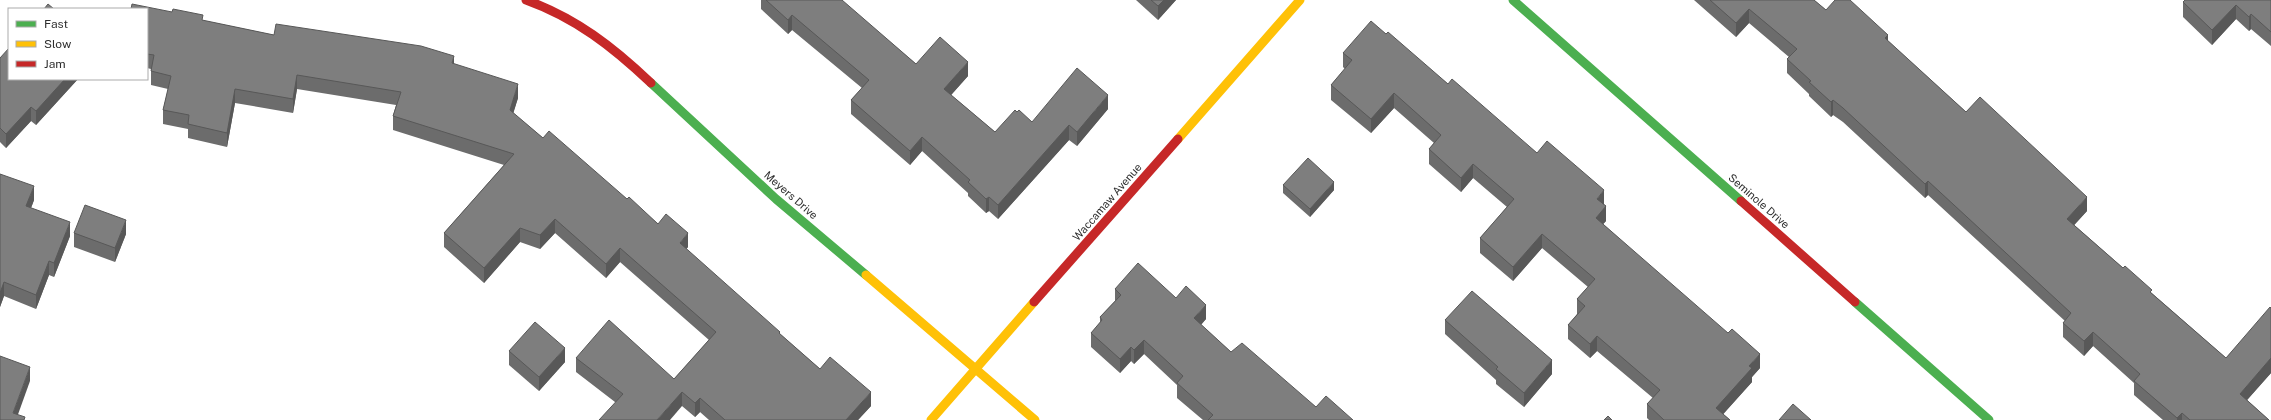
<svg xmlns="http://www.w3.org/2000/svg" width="2271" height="420" font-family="'Public Sans',sans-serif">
<rect width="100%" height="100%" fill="#fff"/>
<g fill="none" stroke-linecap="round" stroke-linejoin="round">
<g stroke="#4caf50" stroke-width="9">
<path d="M1513,0L1741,201"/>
<path d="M651,83L776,199L866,275"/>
<path d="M1855,302L1989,420"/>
</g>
<g stroke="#ffc107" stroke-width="9">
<path d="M1178,139L1300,0"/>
<path d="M866,275L1035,420"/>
<path d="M931,420L1034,302"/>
</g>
<g stroke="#c62828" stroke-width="9">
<path d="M526,0C576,18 613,47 651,83"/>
<path d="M1741,201L1855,302"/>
<path d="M1034,302L1178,139"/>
</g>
</g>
<g fill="#6c6c6c">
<path d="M761,0H842V1L916,64L968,76L951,95L995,132L1017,112L1032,122L1108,109L1077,146L1069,140L998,219L989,211L986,213L968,196V193L922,151L910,165L851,114V100L862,88L792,30L788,34L761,9Z"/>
<path d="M1136,0H1176L1158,20Z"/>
<path d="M1694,0H1814L1826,10L1888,41L1966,112L2087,211L2074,225L2226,358L2271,308V373L2247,400L2269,420H2163L2134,395V383L2093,346L2084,356L2063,337V323L2065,321L1928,195L1925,198L1843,122L1833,115L1831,117L1809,96V94L1787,73V59L1789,57L1749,23L1736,37Z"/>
<path d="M2271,0V46L2251,29L2249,31L2236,19L2212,45L2183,17V2Z"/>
<path d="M147,9L274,35L454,64L518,98L513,113L543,138L627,199L688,247L686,249L780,334L820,369L871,406L858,420H709L700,412L695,417L682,406L615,402L576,372V358L674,379L709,340L620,262L606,278L555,233L540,249L520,242L484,283L444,247V233L504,165L393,130V116L396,105L297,89L293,113L235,103L227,147L188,138V129L163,124V110L168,89L151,85V69L147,68Z"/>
<path d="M1386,34L1448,84L1604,205L1606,221L1603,224L1760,368L1752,377V382L1723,414L1730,420H1649L1647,418V404L1653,398L1597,351L1590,358L1568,339V325L1577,314V299L1588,287L1542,248L1513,281L1480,253V238L1507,207L1473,178L1461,192L1429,164V149L1434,143L1394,108L1371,133L1331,100V85L1345,69L1343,67V53Z"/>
<path d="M0,58L78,79L36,125L31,121L6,148L0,142Z"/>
<path d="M0,174L34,200L31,208L70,236L54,277L49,275L36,309L4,296L0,307Z"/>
<path d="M1283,185L1334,190L1310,217L1283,193Z"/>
<path d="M74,233L126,234L115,262L74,247Z"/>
<path d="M1115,289L1176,298L1206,319L1201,325L1231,352L1316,407L1353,420H1203L1177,398V385L1144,354L1134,364L1131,361L1120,373L1091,347V333L1100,323V317L1115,301Z"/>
<path d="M1445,320L1552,374L1524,407L1496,384V380L1445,334Z"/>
<path d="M509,351L565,362L539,391L509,365Z"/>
</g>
<g fill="#585858">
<path d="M1164,0H1176L1158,20V6Z"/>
<path d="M2236,5V19L2212,45V30Z"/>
<path d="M1749,9V23L1736,37V23Z"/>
<path d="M2251,14V29L2249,31V17Z"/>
<path d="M792,15V30L788,34V20Z"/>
<path d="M1888,35V49L1885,38Z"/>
<path d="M454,56V71L452,63Z"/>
<path d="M968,62V76L944,103V89Z"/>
<path d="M297,75V89L293,113V99Z"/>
<path d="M65,79H78L36,125V111Z"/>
<path d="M518,84V98L510,124V110Z"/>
<path d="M235,89V103L227,147V133Z"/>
<path d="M1394,93V108L1371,133V119Z"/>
<path d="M1108,95V109L1077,146V132Z"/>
<path d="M1833,100V115L1831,117V102Z"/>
<path d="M31,107V121L6,148V134Z"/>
<path d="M1069,125V140L998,219V205Z"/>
<path d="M922,137V151L910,165V151Z"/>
<path d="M1473,164V178L1461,192V178Z"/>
<path d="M1928,181V195L1925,198V184Z"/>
<path d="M1334,182V190L1310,217V209Z"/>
<path d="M34,186V200L26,221V206Z"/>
<path d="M1604,190V205L1597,214V199Z"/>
<path d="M989,197V211L986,213V199Z"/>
<path d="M2087,197V211L2067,233V219Z"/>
<path d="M1606,206V221L1596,232V218Z"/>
<path d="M555,219V233L540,249V235Z"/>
<path d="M126,220V234L115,262V248Z"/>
<path d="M70,222V236L54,277V263Z"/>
<path d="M520,228V242L484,283V268Z"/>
<path d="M688,233V247L680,257V243Z"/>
<path d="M1542,234V248L1513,281V267Z"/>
<path d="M620,248V262L606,278V264Z"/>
<path d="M49,261V275L36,309V295Z"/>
<path d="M4,282V296L0,307V293Z"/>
<path d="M1206,305V319L1194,332V318Z"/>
<path d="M2093,332V346L2084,356V341Z"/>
<path d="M1597,336V351L1590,358V344Z"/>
<path d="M1144,340V354L1134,364V350Z"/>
<path d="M1131,347V361L1120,373V359Z"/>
<path d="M565,348V362L539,391V377Z"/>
<path d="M1760,354V368L1752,377V382L1718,420L1716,408L1749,366Z"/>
<path d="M2271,358V373L2240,408V394Z"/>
<path d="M1552,360V374L1524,407V393Z"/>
<path d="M30,367V381L16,420L13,413Z"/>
<path d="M682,392V406L670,420H657Z"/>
<path d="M871,392V406L858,420H846Z"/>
<path d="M700,398V412L695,417V403Z"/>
<path d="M2182,413V420H2177V418Z"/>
</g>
<g fill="#7e7e7e" stroke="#585858">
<path d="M766,0H842L916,64L940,37L968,62L944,89L995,132L1015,110L1017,112L1019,110L1032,122L1077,68L1108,95L1077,132L1069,125L998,205L989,197L986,199L968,182L970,180L922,137L910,151L851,100L869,80L792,15L788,20Z"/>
<path d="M1151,0H1164L1158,6Z"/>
<path d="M1710,0H1814L1826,10L1835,0H1850L1888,35L1885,38L1966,112L1980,97L2087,197L2067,219L2123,268L2125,266L2152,290L2150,292L2226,358L2270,307L2271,308V358L2240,394L2269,420H2190L2182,413L2177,418L2134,381L2140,374L2093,332L2084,341L2063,323L2071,313L1928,181L1925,184L1843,108L1833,100L1831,102L1809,82L1811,81L1787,59L1797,49L1749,9L1736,23Z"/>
<path d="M2185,0H2271V32L2251,14L2249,17L2236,5L2212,30L2183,2Z"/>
<path d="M48,4L54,9H44Z"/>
<path d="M132,4L172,12L173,9L203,15L202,20L274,35L276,24L421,46L454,56L452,63L518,84L510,110L543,138L549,131L627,199L629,197L658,224L666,214L688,233L680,243L780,332L779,333L820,369L830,357L871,392L846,420H725L700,398L695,403L682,392L657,420H599L623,394L576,358L609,320L674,379L716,332L620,248L606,264L555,219L540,235L520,228L484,268L444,233L514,154L393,116L401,92L297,75L293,99L235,89L227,133L188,124L189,115L163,110L171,76L151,71L154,55L147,54V9H131Z"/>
<path d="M1371,21L1386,34L1388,32L1448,84L1452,79L1537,153L1547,141L1604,190L1597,199L1606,206L1596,218L1728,333L1732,329L1760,354L1749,366L1752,368L1716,408L1730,420H1664L1647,404L1660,390L1597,336L1590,344L1568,325L1585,306L1577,299L1595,279L1542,234L1513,267L1480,238L1514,199L1473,164L1461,178L1429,149L1441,135L1394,93L1371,119L1331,85L1352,60L1343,53Z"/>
<path d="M9,48V79H65L36,111L31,107L6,134L0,128V58Z"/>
<path d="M1308,158L1334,182L1310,209L1283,185Z"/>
<path d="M0,174L34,186L26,206L70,222L54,263L49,261L36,295L4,282L0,293Z"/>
<path d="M85,205L126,220L115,248L74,233Z"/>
<path d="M1138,263L1176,298L1186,286L1206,305L1194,318L1231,352L1242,343L1316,407L1326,396L1353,420H1208L1213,415L1177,383L1183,376L1144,340L1134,350L1131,347L1120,359L1091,333L1102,320L1100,317L1121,295L1115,289Z"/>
<path d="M1472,291L1552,360L1524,393L1496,369L1498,367L1445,320Z"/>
<path d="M535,322L565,348L539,377L509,351Z"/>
<path d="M0,356L30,367L13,413L25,417L24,420H0Z"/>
<path d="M1793,404L1811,420H1779Z"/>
<path d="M1608,416L1612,420H1604Z"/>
</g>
<g text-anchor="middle" stroke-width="4" stroke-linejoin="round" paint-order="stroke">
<g font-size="11" fill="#2e2e2e" stroke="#fff">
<text transform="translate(791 195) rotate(41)" y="4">Meyers Drive</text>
<text transform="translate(1759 201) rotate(41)" y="4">Seminole Drive</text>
<text transform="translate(1107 202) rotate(-49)" y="4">Waccamaw Avenue</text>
</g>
</g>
<rect x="8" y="8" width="140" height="72" fill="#ffffff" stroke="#ababab"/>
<rect x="16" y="21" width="20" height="6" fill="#4caf50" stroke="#ababab"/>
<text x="44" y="28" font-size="12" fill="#2e2e2e">Fast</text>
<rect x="16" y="41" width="20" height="6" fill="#ffc107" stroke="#ababab"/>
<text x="44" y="48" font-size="12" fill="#2e2e2e">Slow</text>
<rect x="16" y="61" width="20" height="6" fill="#c62828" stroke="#ababab"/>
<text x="44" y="68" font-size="12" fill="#2e2e2e">Jam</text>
</svg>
